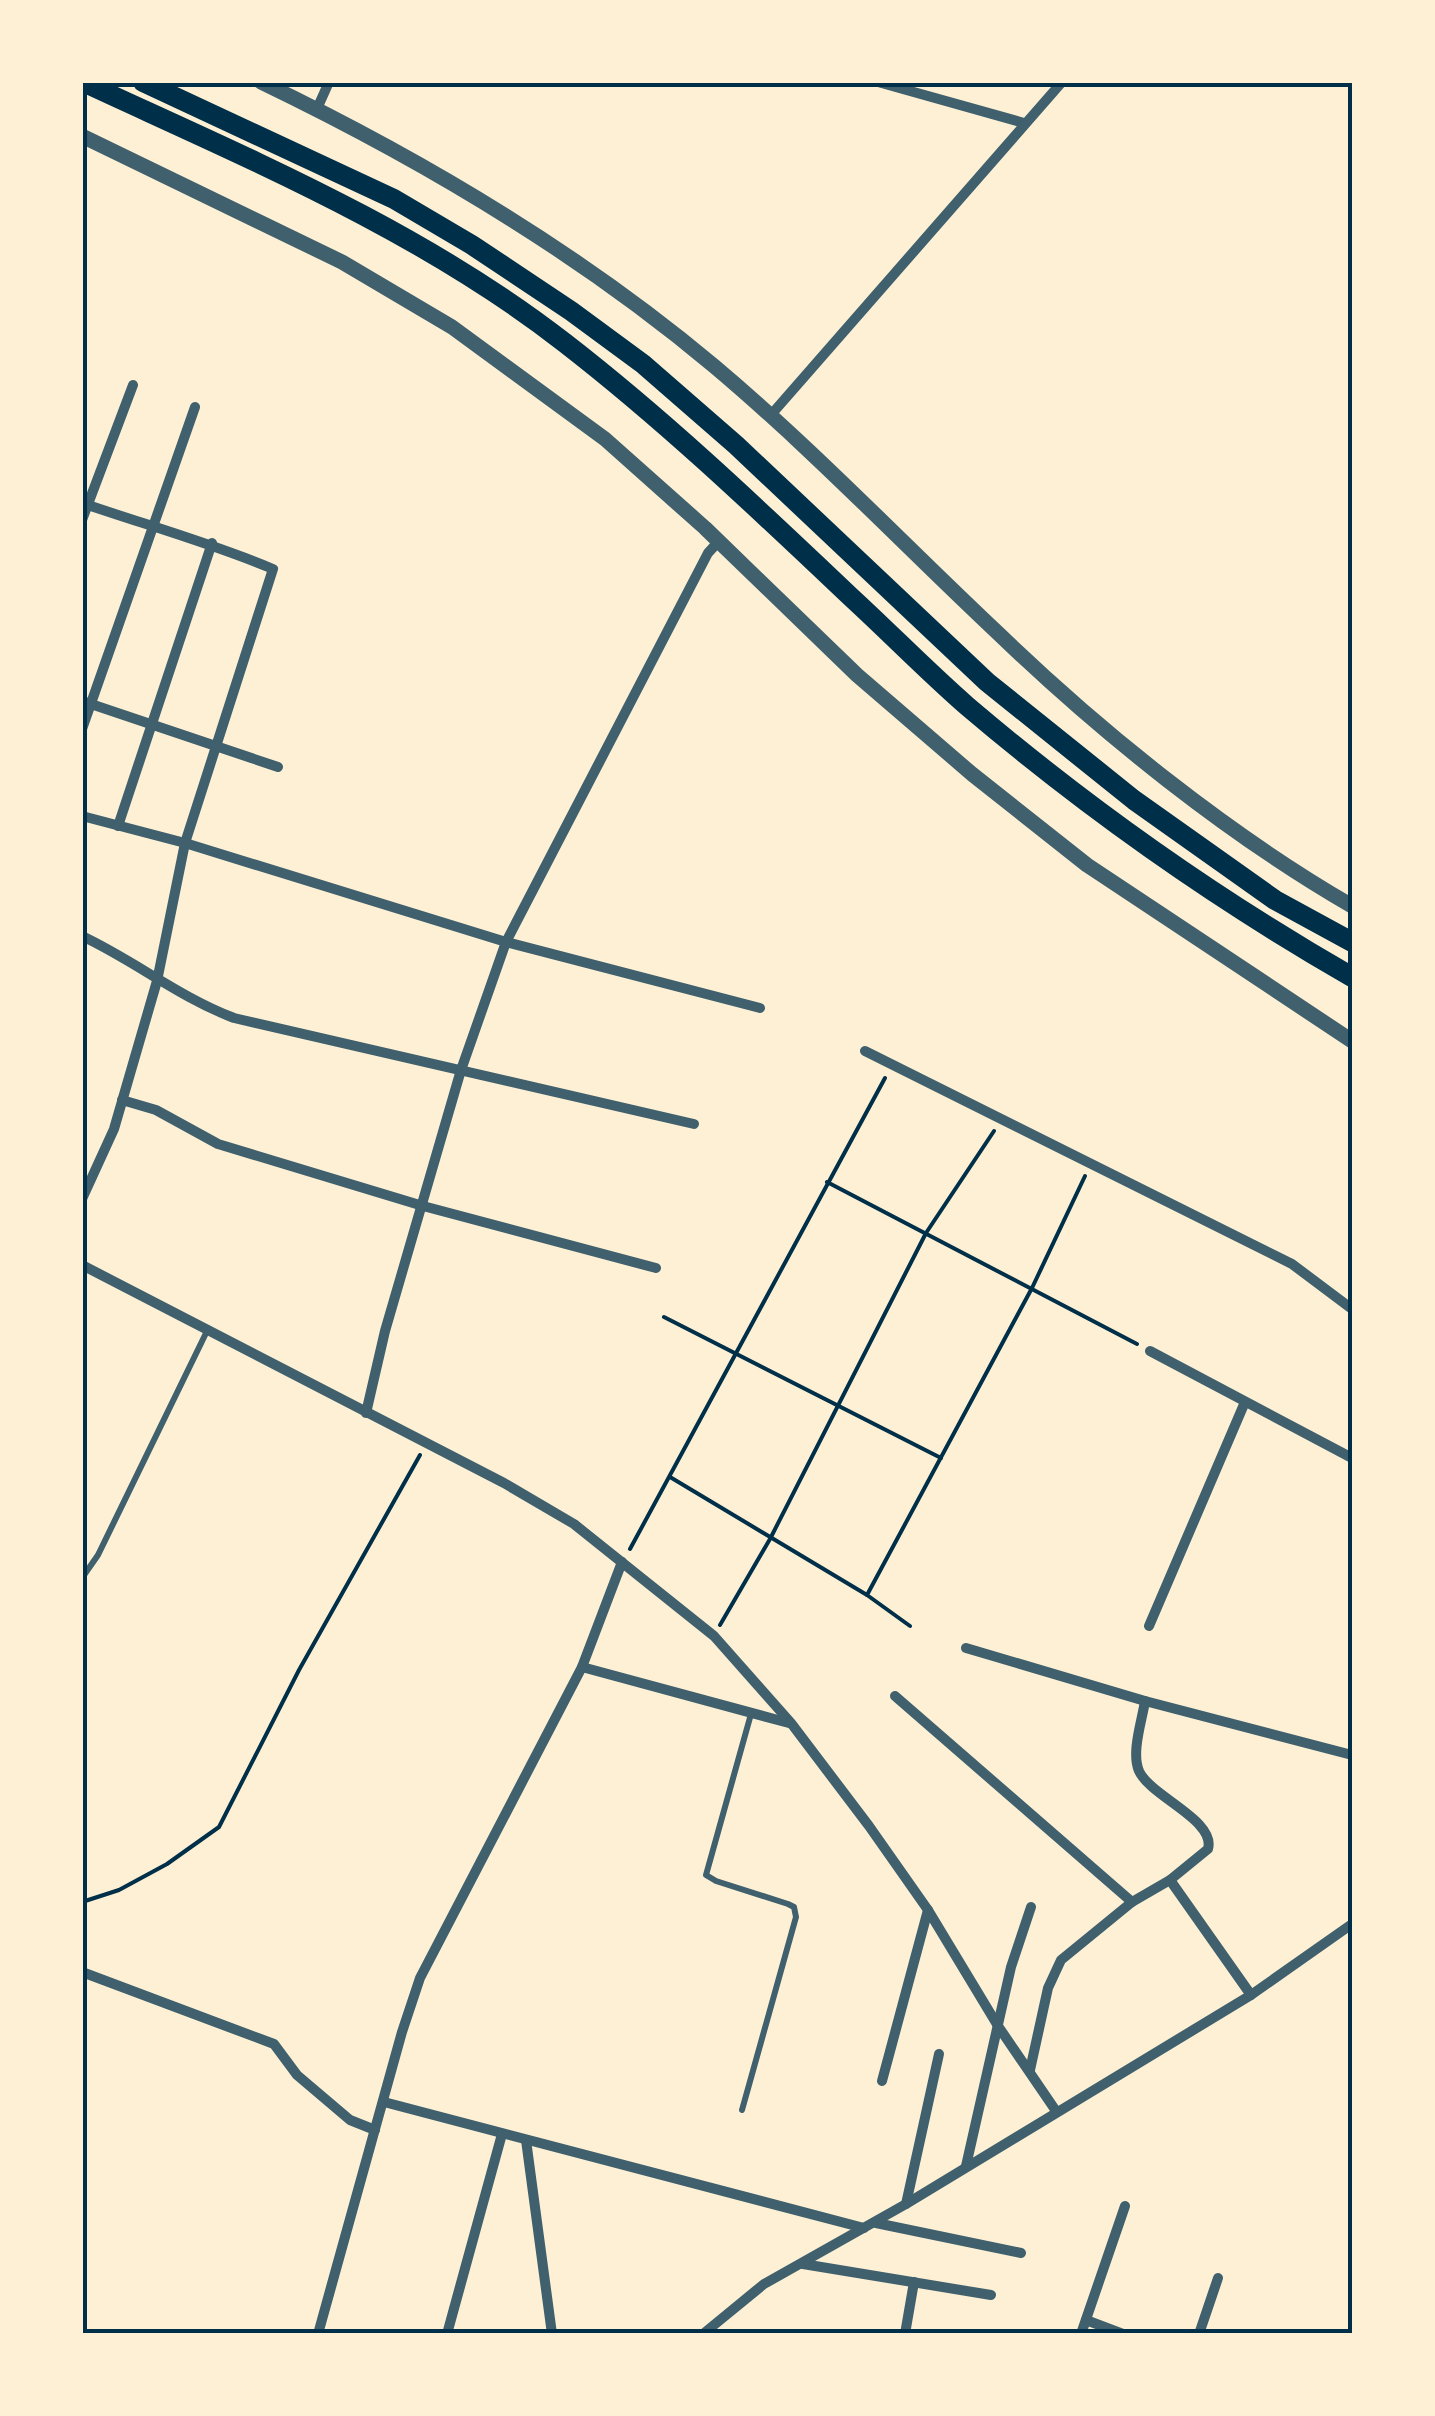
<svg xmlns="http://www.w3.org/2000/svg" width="1435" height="2416" font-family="'PT Serif',serif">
<rect width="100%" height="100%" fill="#fdf0d5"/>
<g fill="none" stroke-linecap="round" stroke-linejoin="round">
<g stroke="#003049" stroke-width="4">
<path d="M827,1182L1137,1344"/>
<path d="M664,1317L941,1458"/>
<path d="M670,1477L867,1595"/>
<path d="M630,1549L885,1078"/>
<path d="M720,1625L770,1539L926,1233L994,1131"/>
<path d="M910,1626L867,1595L1032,1288L1085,1176"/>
<path d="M82,1902L119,1890L167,1864L219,1827L299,1670L420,1455"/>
</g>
<g stroke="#3f606c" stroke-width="6">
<path d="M82,1578L98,1555L208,1329"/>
<path d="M742,2110L796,1917L794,1907L788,1904L716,1881L706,1875L751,1714"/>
</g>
<g stroke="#3f606c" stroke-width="10">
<path d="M878,82L1024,123"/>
<path d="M316,111L329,82"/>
<path d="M770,416L1062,82"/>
<path d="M82,503C146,525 211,543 273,569L185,843L157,981L114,1129L82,1199"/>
<path d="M82,520L133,385"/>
<path d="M82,701L278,767"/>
<path d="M82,729L195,407"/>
<path d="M82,816L185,843L506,942L760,1008"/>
<path d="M118,826L212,543"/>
<path d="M82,936C135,961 179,997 234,1018L694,1124"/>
<path d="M865,1051L1292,1264L1352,1309"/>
<path d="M122,1100L156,1110L218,1144L423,1206L656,1268"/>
<path d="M82,1265L504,1483L574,1524L714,1636L791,1723L869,1826L928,1910L998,2026L1056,2111"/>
<path d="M1150,1351L1352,1458"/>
<path d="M366,1413L385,1331L461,1070L506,942L708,553L719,541"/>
<path d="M1149,1626L1245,1402"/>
<path d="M966,1648L1145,1701L1352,1755"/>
<path d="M582,1667L789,1723"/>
<path d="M895,1696L1132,1902"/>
<path d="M1170,1880L1251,1995"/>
<path d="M82,1972L274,2044L297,2075L350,2120L375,2130"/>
<path d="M1030,2070L1048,1988L1061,1960L1132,1902L1170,1880L1208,1849C1216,1820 1151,1797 1139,1771C1131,1752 1142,1721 1145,1701"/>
<path d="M882,2081L928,1910"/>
<path d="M384,2102L864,2228"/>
<path d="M526,2140L552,2334"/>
<path d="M966,2166L1011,1967L1031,1907"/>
<path d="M906,2204L939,2054"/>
<path d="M876,2223L1021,2253"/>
<path d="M803,2264L991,2295"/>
<path d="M1086,2320L1123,2334"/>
<path d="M318,2334L402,2032L420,1978L582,1667L622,1562"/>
<path d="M447,2334L502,2134"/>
<path d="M703,2334L764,2284L906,2204L1251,1995L1352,1924"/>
<path d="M905,2334L914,2282"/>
<path d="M1081,2334L1125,2206"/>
<path d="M1199,2334L1218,2278"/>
</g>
<g stroke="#3f606c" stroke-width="15">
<path d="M261,82C421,159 578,252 714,366C815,451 904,545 1000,635C1103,734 1229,835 1352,906"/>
<path d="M82,136L342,262L452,327L605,439L705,528L857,675L972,774L1087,865L1352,1041"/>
</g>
<g stroke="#003049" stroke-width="20">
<path d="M83,82C249,159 420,230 565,343C667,422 760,511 853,599C891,634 928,672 967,706C1087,808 1216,899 1352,977"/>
<path d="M143,82L394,199L472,245L571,311L643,364L736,445L987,682L1134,800L1275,900L1352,942"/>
</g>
</g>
<rect width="1435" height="2416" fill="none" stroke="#fdf0d5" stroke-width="170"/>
<rect x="85" y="85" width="1265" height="2246" fill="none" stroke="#003049" stroke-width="4"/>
</svg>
